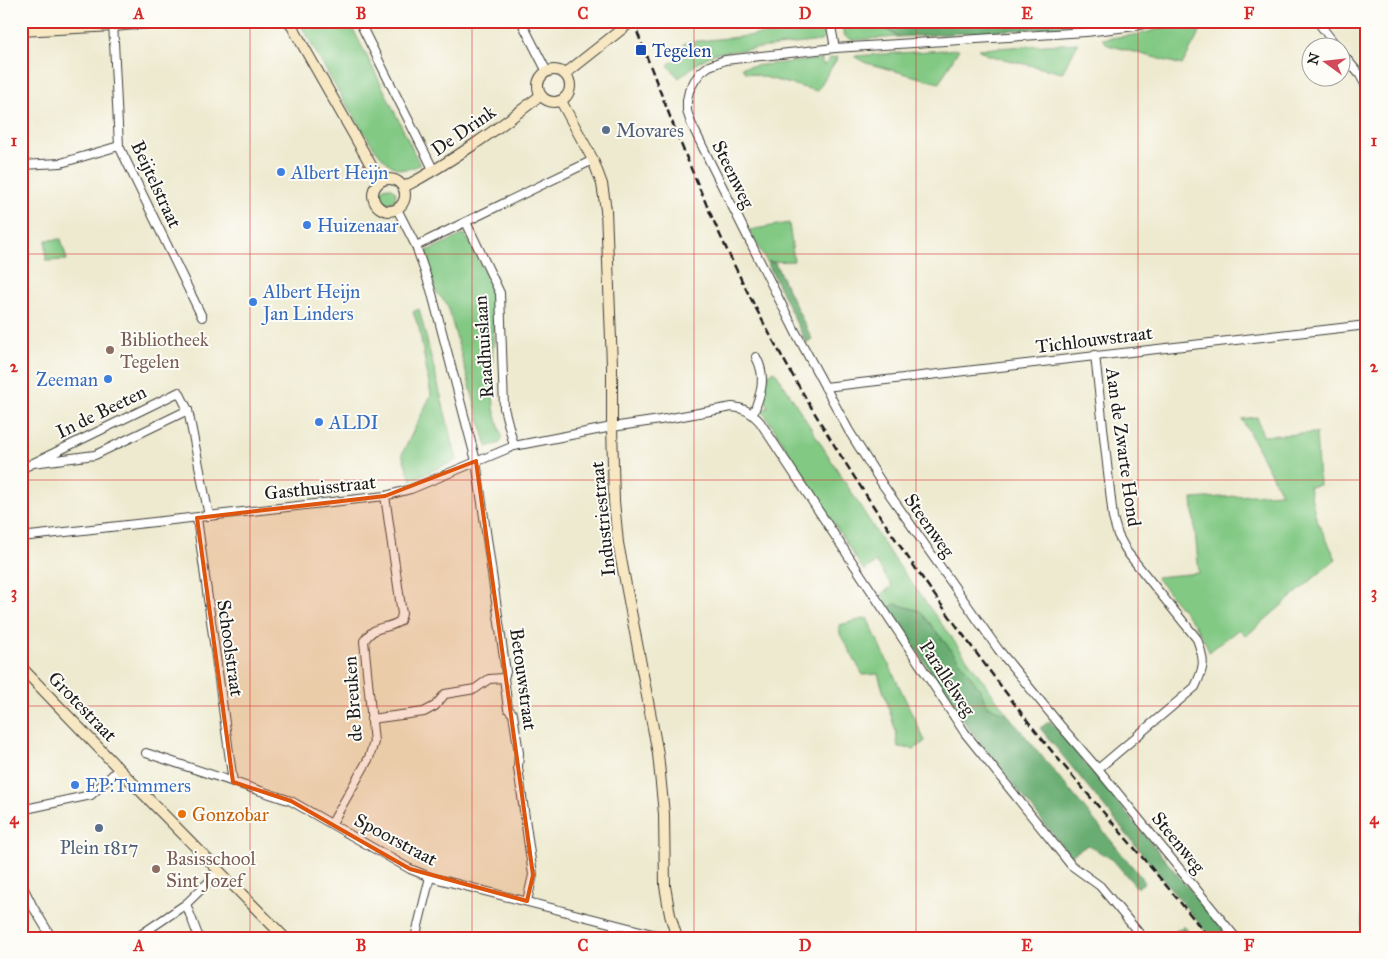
<svg xmlns="http://www.w3.org/2000/svg" width="1388" height="959" font-family="'IM FELL Great Primer',serif">
<rect width="100%" height="100%" fill="#fdfcf7"/>
<filter id="ink" filterUnits="userSpaceOnUse"><feTurbulence type="fractalNoise" baseFrequency=".02" numOctaves="2"/><feDisplacementMap in="SourceGraphic" scale="10" xChannelSelector="R" yChannelSelector="G"/><feConvolveMatrix kernelMatrix="1 2 1 2 8 2 1 2 1" color-interpolation-filters="sRGB"/></filter>
<filter id="wash" filterUnits="userSpaceOnUse"><feTurbulence type="fractalNoise" baseFrequency=".0096" numOctaves="4" result="noise"/><feDisplacementMap in="SourceGraphic" scale="20" xChannelSelector="R" yChannelSelector="G"/><feGaussianBlur stdDeviation="1.12" result="paint"/><feColorMatrix in="noise" values="0 0 0 0 0 0 0 0 0 0 0 0 0 0 0 0 0 1.4 0 .05"/><feComposite in="paint" operator="in"/></filter>
<g filter="url(#wash)">
<rect width="100%" height="100%" fill="#eeead0"/>
<g fill="#82c984" stroke="#4f7250">
<path d="M299,21H349L387,96L420,165C411,168 404,172 394,167C381,160 372,144 364,132C340,96 319,59 299,21Z"/>
<path d="M839,21H874L898,37L852,40L845,36Z"/>
<path d="M1187,21H1206L1182,65L1108,45L1102,39L1141,34Z"/>
<path d="M824,28L825,35L821,41L716,53L699,62L679,78L668,65L687,50L683,44L689,42Z"/>
<path d="M1078,43L1062,73L987,55L978,49Z"/>
<path d="M959,49L939,83L866,63L855,57L854,56Z"/>
<path d="M838,57L817,91L745,72L742,67L822,59V64H826L830,58Z"/>
<circle cx="388" cy="195" r="8"/>
<path d="M789,223L794,261L767,262L749,230Z"/>
<path d="M465,234L492,287L494,298L492,372L494,409L502,437L500,443L487,447L447,304L435,291L427,260V251Z"/>
<path d="M61,239L67,260L46,261V240Z"/>
<path d="M419,309L457,460L411,480L402,454L431,395L419,328L413,312Z"/>
<path d="M775,371L889,552L1008,715L987,706L980,690L962,664L920,611L896,604L889,608L882,594L892,586L876,562L864,571L762,410L768,408L765,397L767,375Z"/>
<path d="M1257,417L1263,436L1316,433L1319,485L1309,487L1316,518L1336,559L1246,636L1239,629L1209,652C1204,631 1170,596 1156,577L1199,573L1192,499L1281,493L1242,419Z"/>
<path d="M867,618L925,741L915,749L898,747L896,732L878,674L863,675L840,634L839,625Z"/>
</g>
<g fill="#69ad72" stroke="#426447">
<path d="M874,21H1127L1080,26L898,37Z"/>
<path d="M767,262L775,263L812,339L806,343Z"/>
<path d="M895,604L920,611L962,664L980,690L987,706L1008,715L1145,882L1137,888L1113,860L1088,845L1070,856L970,730L889,608Z"/>
<path d="M1050,721L1230,938H1211L1040,728Z"/>
<path d="M1367,889V938H1361L1363,899Z"/>
<path d="M1184,926L1194,938H1164Z"/>
</g>
</g>
<g filter="url(#ink)">
<g fill="none" stroke-linecap="round" stroke-linejoin="round">
<g stroke="#3c3b37" stroke-width="10">
<g id="street">
<path d="M113,21L119,146L202,317"/>
<path d="M359,21L434,171"/>
<path d="M521,21L547,72"/>
<path d="M830,21L835,48"/>
<path d="M1154,21L1136,26L1086,32L835,48L725,60L709,66L701,72L695,80L689,91L687,100V111L691,123L712,166L796,333L849,431L883,485L998,649L1060,725L1098,769L1236,938"/>
<path d="M1317,21L1338,48"/>
<path d="M1340,51L1360,75L1367,88"/>
<path d="M21,165L61,163L119,146"/>
<path d="M397,209L416,246L431,290L476,461L506,672L504,678L508,709L513,714L519,753L518,768L533,875L527,901"/>
<path d="M466,222L500,293L504,408L514,446"/>
<path d="M416,246L593,160"/>
<path d="M1095,355L1113,518L1118,535L1127,552L1197,639C1205,661 1205,666 1195,687L1098,769"/>
<path d="M825,387L1367,325"/>
<path d="M188,410L209,516"/>
<path d="M753,414C761,394 767,377 756,357"/>
<path d="M21,469L179,392L188,410L95,455L33,463"/>
<path d="M197,518L233,782"/>
<path d="M21,537L385,496L411,489L514,446L612,427L660,420L732,407C744,408 751,412 760,422L965,733L1071,865L1100,886L1143,938"/>
<path d="M371,719L424,712L435,706L445,694L475,689L489,679L504,678"/>
<path d="M146,753L291,801L410,869L430,877L668,938"/>
<path d="M21,810L91,795L119,769"/>
<path d="M332,823L369,758L374,742L364,641C376,623 385,631 400,621L402,614L385,496"/>
<path d="M21,883L33,907L52,938"/>
<path d="M186,904L199,938"/>
<path d="M136,938L186,904L220,871"/>
<path d="M415,938L430,877"/>
<path d="M611,938L615,925"/>
</g>
</g>
<g stroke="#3c3b37" stroke-width="12">
<g id="secondary">
<path d="M289,21L380,181"/>
<path d="M21,31L113,26L172,21"/>
<circle cx="554" cy="86" r="16"/>
<path d="M565,74L632,21"/>
<path d="M561,101L593,160L602,184L606,210L612,365V427L614,501L618,543L658,754L664,814L665,886L670,915L677,938"/>
<circle cx="389" cy="195" r="16"/>
<path d="M404,187C452,162 497,129 540,96"/>
<path d="M21,667L119,769L285,938"/>
</g>
</g>
<use href="#street" stroke="#fff" stroke-width="8"/>
<use href="#secondary" stroke="#f7e8c3" stroke-width="10"/>
<path stroke="#1c1c1c" stroke-width="2.5" stroke-dasharray="8 4" stroke-linecap="butt" d="M633,21C668,112 702,202 746,289C821,437 916,574 1016,706C1077,786 1147,859 1209,938"/>
</g>
</g>
<path fill="#de560d" fill-opacity="0.2" stroke="#de560d" stroke-width="4" stroke-linejoin="round" d="M476,461L533,875L527,901L410,869L291,801L233,782L197,518L385,496Z"/>
<path fill="none" stroke="#d62828" stroke-width="1" stroke-opacity="0.55" d="M250,21V938M472,21V938M694,21V938M916,21V938M1138,21V938M21,254H1367M21,480H1367M21,706H1367"/>
<rect fill="#1a4fb4" stroke="#fdfcf7" stroke-width="2" x="635" y="44" width="12" height="12" rx="2.5"/>
<g fill="#5c6f8a" stroke="#fdfcf7" stroke-width="2">
<circle cx="606" cy="130" r="5"/>
<circle cx="99" cy="828" r="5"/>
</g>
<g fill="#3f7fe0" stroke="#fdfcf7" stroke-width="2">
<circle cx="281" cy="172" r="5"/>
<circle cx="307" cy="225" r="5"/>
<circle cx="253" cy="302" r="5"/>
<circle cx="108" cy="379" r="5"/>
<circle cx="319" cy="422" r="5"/>
<circle cx="75" cy="785" r="5"/>
</g>
<g fill="#8d6e63" stroke="#fdfcf7" stroke-width="2">
<circle cx="110" cy="350" r="5"/>
<circle cx="156" cy="869" r="5"/>
</g>
<circle fill="#e8710a" stroke="#fdfcf7" stroke-width="2" cx="182" cy="814" r="5"/>
<g text-anchor="middle" stroke-width="4" stroke-linejoin="round" paint-order="stroke">
<g font-size="19" fill="#164399" stroke="#fdfcf7" text-anchor="start">
<text x="652" y="57">Tegelen</text>
</g>
<g font-size="19" fill="#1c1c1c" stroke="#fdfcf7">
<text transform="translate(463 130) rotate(-35)" y="7">De Drink</text>
<text transform="translate(734 174) rotate(64)" y="7">Steenweg</text>
<text transform="translate(157 184) rotate(65)" y="7">Beijtelstraat</text>
<text transform="translate(1094 339) rotate(-7)" y="7">Tichlouwstraat</text>
<text transform="translate(483 347) rotate(-94)" y="7">Raadhuislaan</text>
<text transform="translate(101 411) rotate(-26)" y="7">In de Beeten</text>
<text transform="translate(1124 447) rotate(82)" y="7">Aan de Zwarte Hond</text>
<text transform="translate(320 487) rotate(-6)" y="7">Gasthuisstraat</text>
<text transform="translate(602 519) rotate(-96)" y="7">Industriestraat</text>
<text transform="translate(930 525) rotate(55)" y="7">Steenweg</text>
<text transform="translate(231 648) rotate(82)" y="7">Schoolstraat</text>
<text transform="translate(948 678) rotate(57)" y="7">Parallelweg</text>
<text transform="translate(524 679) rotate(82)" y="7">Betouwstraat</text>
<text transform="translate(352 699) rotate(-94)" y="7">de Breuken</text>
<text transform="translate(83 706) rotate(46)" y="7">Grotestraat</text>
<text transform="translate(396 839) rotate(28)" y="7">Spoorstraat</text>
<text transform="translate(1179 842) rotate(51)" y="7">Steenweg</text>
</g>
<g font-size="19" fill="#4e5e75" stroke="#fdfcf7" text-anchor="start">
<text x="616" y="137">Movares</text>
<text x="99" y="854" text-anchor="middle">Plein 1817</text>
</g>
<g font-size="19" fill="#366cbe" stroke="#fdfcf7" text-anchor="start">
<text x="291" y="179">Albert Heijn</text>
<text x="317" y="232">Huizenaar</text>
<text x="263" y="298">Albert Heijn<tspan x="263" dy="22">Jan Linders</tspan></text>
<text x="98" y="386" text-anchor="end">Zeeman</text>
<text x="329" y="429">ALDI</text>
<text x="85" y="792">EP:Tummers</text>
</g>
<g font-size="19" fill="#785e54" stroke="#fdfcf7" text-anchor="start">
<text x="120" y="346">Bibliotheek<tspan x="120" dy="22">Tegelen</tspan></text>
<text x="166" y="865">Basisschool<tspan x="166" dy="22">Sint Jozef</tspan></text>
</g>
<g font-size="19" fill="#c56008" stroke="#fdfcf7" text-anchor="start">
<text x="192" y="821">Gonzobar</text>
</g>
</g>
<rect width="1388" height="959" fill="none" stroke="#fdfcf7" stroke-width="55"/>
<g transform="translate(1326 62) rotate(285)"><circle r="24" fill="#fdfcf7" stroke="#a3a29f"/>
<path d="M0-4L9 19L0 12L-9 19Z" fill="#d1495b"/>
<text y="-8" font-size="14" font-weight="bold" text-anchor="middle" fill="#1c1c1c">N</text>
</g>
<rect x="28" y="28" width="1332" height="904" fill="none" stroke="#d62828" stroke-width="2"/>
<g font-size="16" text-anchor="middle" font-weight="bold" fill="#d62828">
<text x="139" y="19">A</text>
<text x="361" y="19">B</text>
<text x="583" y="19">C</text>
<text x="805" y="19">D</text>
<text x="1027" y="19">E</text>
<text x="1249" y="19">F</text>
<text x="14" y="146">1</text>
<text x="1374" y="146">1</text>
<text x="14" y="372">2</text>
<text x="1374" y="372">2</text>
<text x="14" y="598">3</text>
<text x="1374" y="598">3</text>
<text x="14" y="824">4</text>
<text x="1374" y="824">4</text>
<text x="139" y="951">A</text>
<text x="361" y="951">B</text>
<text x="583" y="951">C</text>
<text x="805" y="951">D</text>
<text x="1027" y="951">E</text>
<text x="1249" y="951">F</text>
</g>
</svg>
